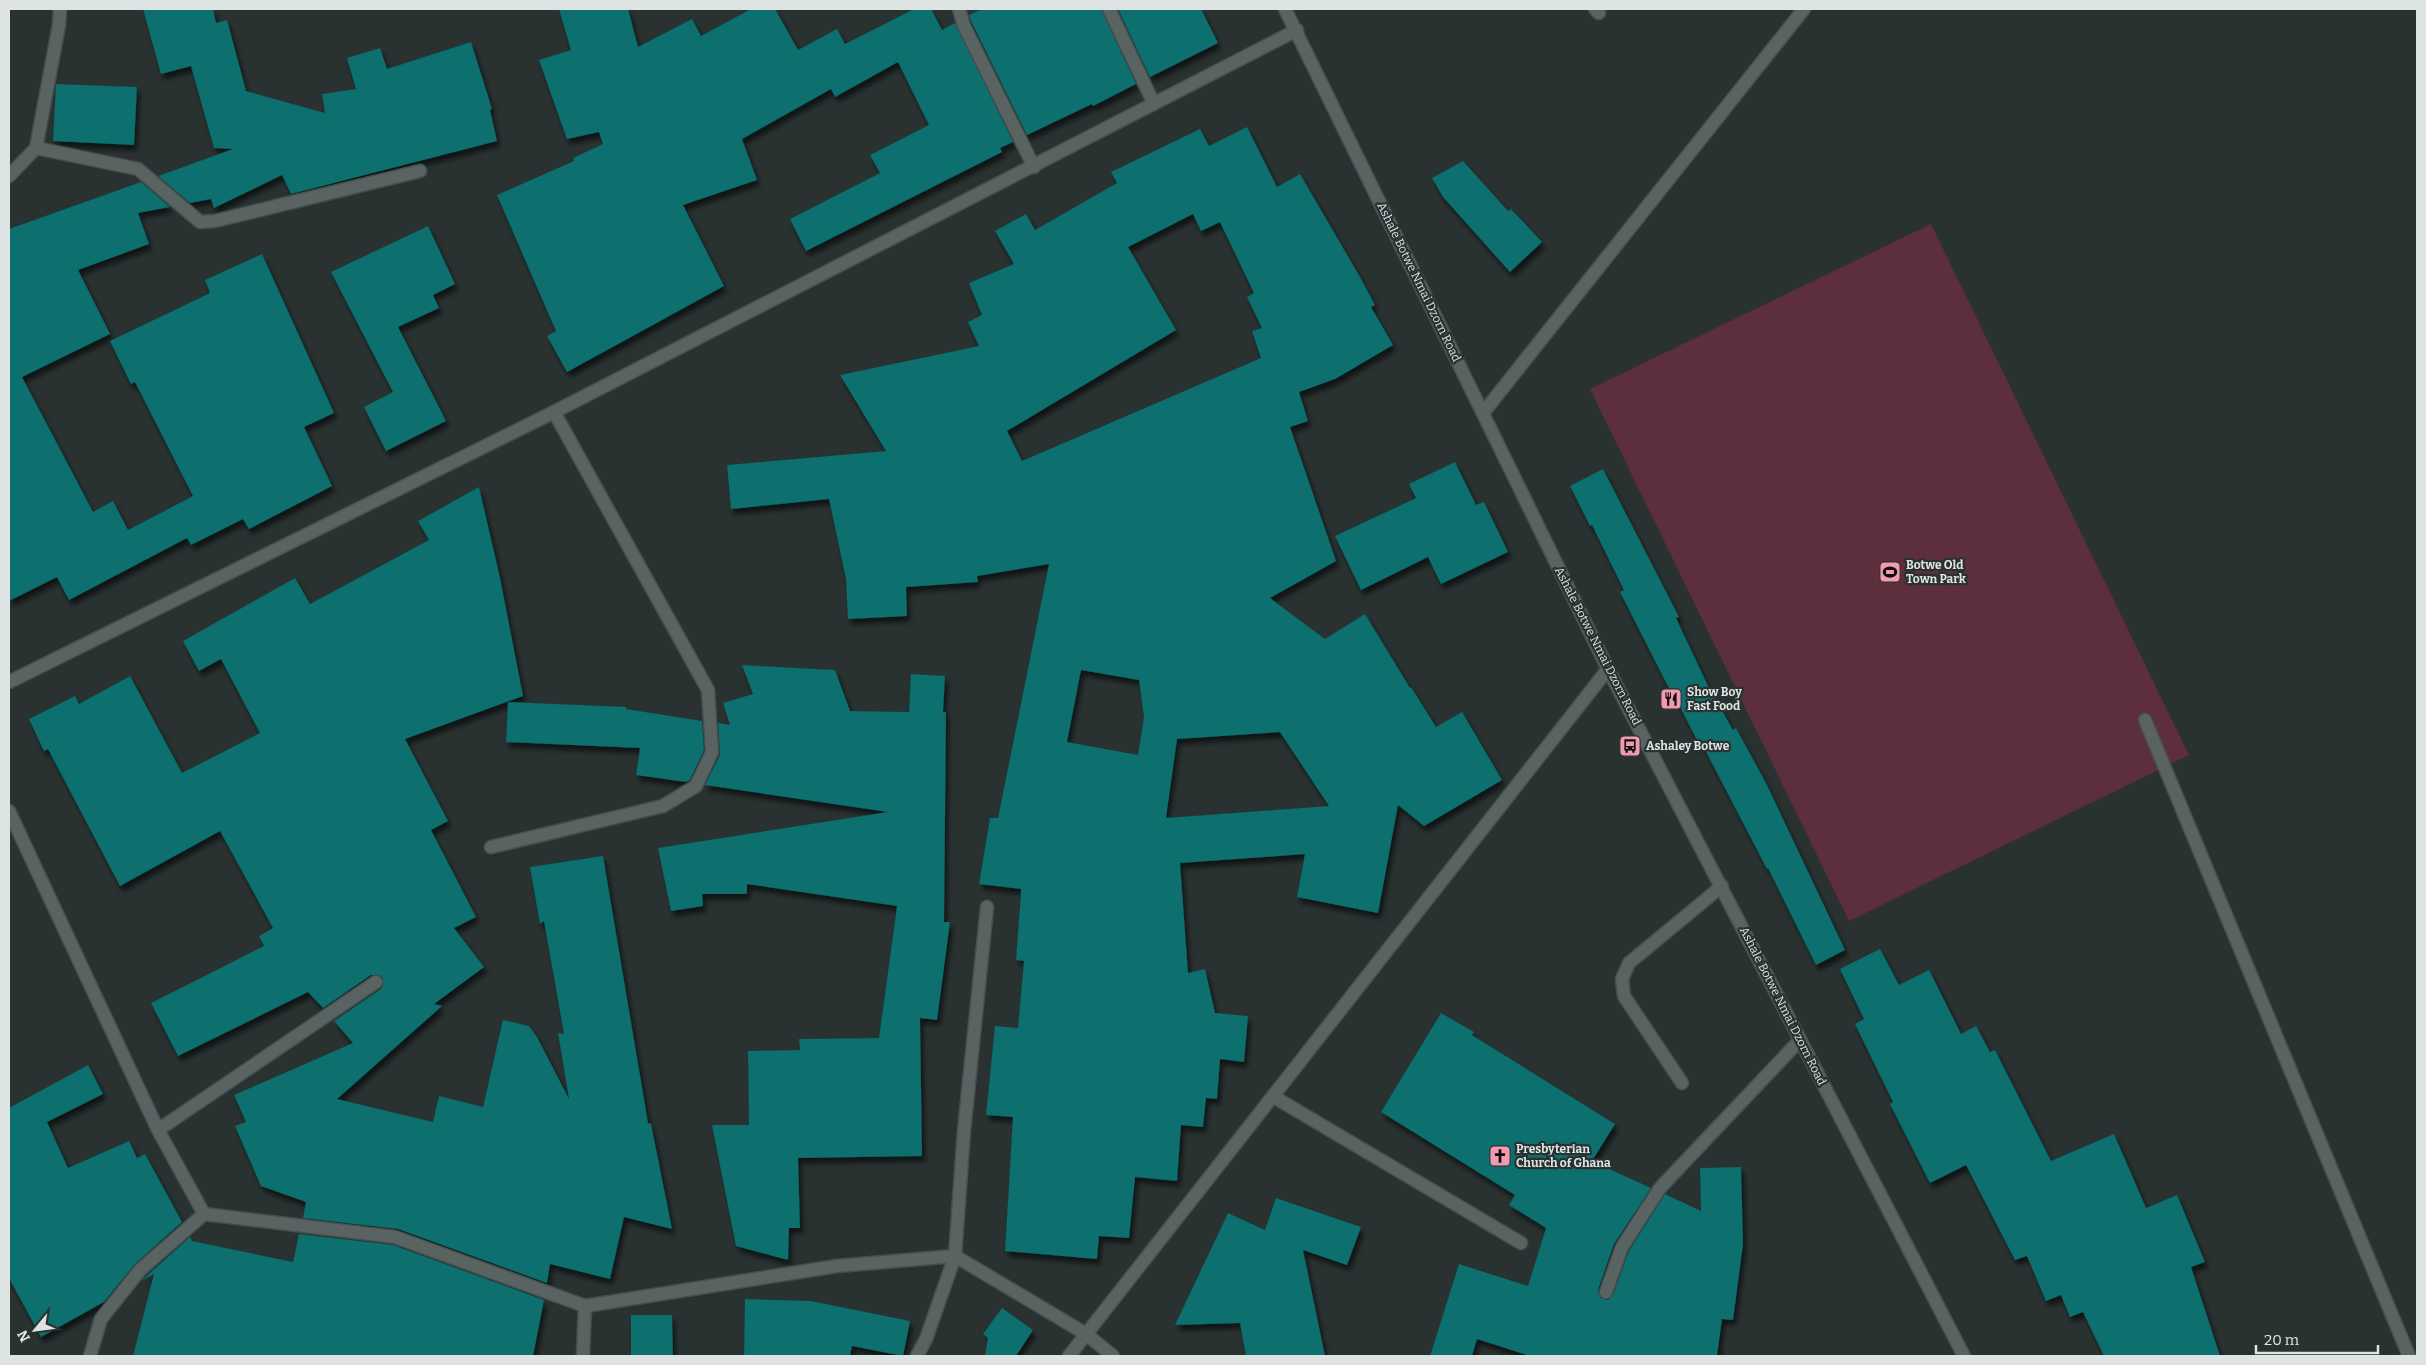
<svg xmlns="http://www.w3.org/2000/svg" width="2426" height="1365" font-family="Bitter,serif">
<defs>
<filter id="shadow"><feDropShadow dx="3" dy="5.5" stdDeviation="2.5" flood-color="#0009"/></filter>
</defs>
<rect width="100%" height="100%" fill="#293131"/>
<path fill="#5d2e3c" d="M1931,224L2189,755L1849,921L1590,389Z"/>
<g fill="#07706e" fill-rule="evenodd" filter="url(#shadow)">
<path d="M143,9H213L216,23L227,20L246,91L325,113L322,94L356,89L347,58L380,48L387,69L471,42L492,109L490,110L497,141L291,194L282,175L214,208L211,199L190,203L158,176L233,149L214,148L191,66L161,74Z"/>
<path d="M559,9H628L638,47L692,19L701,36L751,9H775L798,50L837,29L845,44L914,9H931L942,30L955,23L1013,142L1000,148L1002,152L806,251L790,219L880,173L870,155L929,125L898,62L835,97L831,89L742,139L757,180L683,205L724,286L567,372L547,336L556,331L497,195L574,161L573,158L603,144L599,132L567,139L539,60L571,50Z"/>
<path d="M982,9H1101L1136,84L1093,106L1092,104L1027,135L972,23L969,15Z"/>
<path d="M1118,9H1201L1218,43L1150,77Z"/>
<path d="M56,84L137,87L134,145L53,141Z"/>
<path d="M1247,127L1277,187L1300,174L1360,277L1375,305L1371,307L1393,345L1335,379L1299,392L1308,421L1290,427L1336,561L1270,598L1325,639L1365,614L1410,688L1411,687L1436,727L1462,712L1502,780L1424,826L1398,805L1378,913L1297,897L1305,854L1180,863L1188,973L1205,969L1215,1013L1248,1016L1244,1062L1220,1059L1217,1099L1206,1098L1203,1127L1181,1125L1177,1181L1135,1177L1129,1238L1099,1236L1097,1259L1005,1251L1013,1117L986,1115L995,1026L1018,1028L1024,961L1016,960L1021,892V889L979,884L990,818H998L1049,564L977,576L978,582L906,587L907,616L848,619L846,579L829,499L731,509L727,465L886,451L840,375L979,346L968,322L982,315L969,283L1014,264L995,231L1026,214L1035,230L1117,183L1111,172L1200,129L1209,146ZM1193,214L1201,231L1220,222L1254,293L1247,297L1262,328L1252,331L1261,358L1022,461L1007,431L1176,330L1128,247ZM1081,670L1139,680L1144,717L1138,755L1067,742ZM1280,732L1329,806L1166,818L1177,739Z"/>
<path d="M1463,161L1508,211L1511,209L1542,242L1510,272L1443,197L1432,178Z"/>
<path d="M141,182L170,207L138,213L149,244L78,270L110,334L22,377L93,512L113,501L128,530L193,496L135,382L131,384L110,341L210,293L205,280L262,254L334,413L304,427L332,486L249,529L243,519L191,545L187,538L69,600L57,577L9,601V229Z"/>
<path d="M428,226L455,284L433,295L439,308L398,327L446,421L386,451L364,407L393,392L331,272Z"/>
<path d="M1455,462L1476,505L1484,502L1508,552L1441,584L1428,557L1361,590L1335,536L1416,498L1409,484Z"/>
<path d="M1603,469L1679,617L1676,618L1708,686L1733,730L1736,728L1766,783L1845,950L1816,965L1768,868L1767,869L1702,744L1700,746L1677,701L1676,702L1620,592L1624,590L1592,525L1590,526L1570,486Z"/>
<path d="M479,487L500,578L523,696L405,739L448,821L431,830L476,917L454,928L484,967L434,1004L442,1006L337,1099L433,1122L439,1096L483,1107L503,1020L529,1026L537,1037L569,1099L558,1033L564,1034L544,921L540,924L530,867L603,856L648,1123L651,1124L672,1229L624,1217L610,1279L550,1264L547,1283L398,1229L303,1218L306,1202L261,1186L235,1126L246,1122L234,1095L353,1043L334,1021L381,989L383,985V978L379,975H371L323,1008L308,992L178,1056L151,1003L264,946L259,936L273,928L220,831L120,886L48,749L44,751L29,719L75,696L79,704L130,676L182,773L260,733L221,659L199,671L183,641L295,578L310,604L429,540L418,521Z"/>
<path d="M742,665L835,670L850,711L909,712L911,674L945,676L943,712H946L944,922H950L937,1020L920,1018L922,1156L798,1158L800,1228H789L788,1260L736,1246L712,1125H749L748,1051L800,1050L799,1039L879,1038L897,906L747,884V894H702L703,906L671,911L658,848L888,812L705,785L720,755L718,723L730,725L723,703L753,694Z"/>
<path d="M508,702L626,707V709L702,721L704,750L690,780L686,782L636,775L640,748L506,742Z"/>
<path d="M1880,949L1899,985L1929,970L1961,1034L1976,1026L1990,1052L1995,1050L2051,1161L2114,1134L2146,1208L2177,1195L2205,1262L2191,1267L2220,1356H2104L2083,1312L2070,1317L2061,1295L2046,1301L2027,1256L2015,1260L1966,1165L1930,1183L1890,1104L1893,1102L1855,1024L1864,1019L1840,969Z"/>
<path d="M1441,1013L1474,1032L1472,1035L1615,1124L1592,1161L1651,1188L1614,1244L1598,1290L1600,1297L1603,1299L1608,1300L1613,1295L1629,1251L1665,1194L1701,1211L1700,1168L1741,1167L1743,1244L1733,1320L1722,1319L1717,1356H1530L1477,1339L1472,1356H1430L1459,1264L1528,1286L1546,1228L1509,1205L1515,1195L1381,1112Z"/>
<path d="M88,1065L103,1094L47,1122L68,1168L129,1141L137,1158L145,1154L182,1222L135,1264L104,1302L41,1337L9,1278V1108Z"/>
<path d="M1276,1198L1361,1227L1347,1265L1303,1250L1325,1356H1246L1240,1323L1175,1325L1228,1213L1265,1230Z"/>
<path d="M299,1234L393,1245L544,1300L533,1356H133L154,1274L141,1281L190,1237L192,1241L293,1262Z"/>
<path d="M745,1299L811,1301L910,1321L903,1356L852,1346L850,1356H744Z"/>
<path d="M1002,1308L1033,1330L1016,1356H985L988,1338L983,1334Z"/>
<path d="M631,1315H672L673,1356H631Z"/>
</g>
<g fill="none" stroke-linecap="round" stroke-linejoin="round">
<g stroke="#464e4e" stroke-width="15">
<g id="lane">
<path d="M1595,9L1599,13"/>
<path d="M36,148L138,169L200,222L215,221L420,171"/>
<path d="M1682,1083L1624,996L1622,979L1629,963L1722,886"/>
<path d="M1274,1097L1521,1243"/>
<path d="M1606,1292L1622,1247L1660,1188L1800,1040"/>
</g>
</g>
<g stroke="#464e4e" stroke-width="15">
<g id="street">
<path d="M959,9L964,26L1034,167"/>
<path d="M1109,9L1154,104"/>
<path d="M9,176L36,148L59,25L60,9"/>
<path d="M1483,413L1804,9"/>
<path d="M9,682L554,412L1297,30"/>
<path d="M2145,720L2409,1356"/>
<path d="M9,811L158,1130L204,1214L395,1237L585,1306L837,1266L955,1256L1086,1334L1113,1356"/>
<path d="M491,847L663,806L696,786L712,752L708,690L554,412"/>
<path d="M158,1130L376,982"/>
<path d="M90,1356L101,1319L140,1270L204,1214"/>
<path d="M583,1356L585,1306"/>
<path d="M917,1356L926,1339L955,1256L964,1131L987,907"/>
<path d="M1069,1356L1608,669"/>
</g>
</g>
<g stroke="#464e4e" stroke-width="15">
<path id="secondary" d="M1285,9L1608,669L1964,1356"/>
</g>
<use href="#lane" stroke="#596362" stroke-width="12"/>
<use href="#street" stroke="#596362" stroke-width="12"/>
<use href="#secondary" stroke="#596362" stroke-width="12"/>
</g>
<defs>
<g id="stadium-square" transform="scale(1.125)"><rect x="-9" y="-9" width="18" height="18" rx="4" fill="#f19ab1" stroke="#293131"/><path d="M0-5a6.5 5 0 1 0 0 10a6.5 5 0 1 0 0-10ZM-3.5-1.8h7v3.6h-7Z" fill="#111"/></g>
<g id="restaurant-square" transform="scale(1.125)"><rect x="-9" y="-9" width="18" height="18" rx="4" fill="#f19ab1" stroke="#293131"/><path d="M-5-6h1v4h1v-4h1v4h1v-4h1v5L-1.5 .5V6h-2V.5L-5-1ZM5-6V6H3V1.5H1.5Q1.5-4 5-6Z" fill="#111"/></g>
<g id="bus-square" transform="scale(1.125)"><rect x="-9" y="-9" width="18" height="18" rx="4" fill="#f19ab1" stroke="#293131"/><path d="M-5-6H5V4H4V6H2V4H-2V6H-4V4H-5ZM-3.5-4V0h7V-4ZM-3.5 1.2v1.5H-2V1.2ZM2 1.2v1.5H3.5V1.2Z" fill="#111"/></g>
<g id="church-square" transform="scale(1.125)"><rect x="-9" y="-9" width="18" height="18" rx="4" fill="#f19ab1" stroke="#293131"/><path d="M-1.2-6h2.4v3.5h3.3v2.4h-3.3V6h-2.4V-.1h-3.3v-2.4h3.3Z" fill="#111"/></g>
</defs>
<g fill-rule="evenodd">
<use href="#stadium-square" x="1890" y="572"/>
<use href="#restaurant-square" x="1671" y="699"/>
<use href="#bus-square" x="1630" y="746"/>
<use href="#church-square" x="1500" y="1156"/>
</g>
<g text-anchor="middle" stroke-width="4.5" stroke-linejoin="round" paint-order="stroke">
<g font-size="12" fill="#dee3e3" stroke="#293131">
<text transform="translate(1419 282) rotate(64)" y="4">Ashale Botwe Nmai Dzorn Road</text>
<text transform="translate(1598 646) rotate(63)" y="4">Ashale Botwe Nmai Dzorn Road</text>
<text transform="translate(1783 1006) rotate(63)" y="4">Ashale Botwe Nmai Dzorn Road</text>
</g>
<g font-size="12" font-weight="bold" fill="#dee3e3" stroke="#293131" text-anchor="start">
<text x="1906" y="569">Botwe Old<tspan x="1906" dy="14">Town Park</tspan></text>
<text x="1687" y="696">Show Boy<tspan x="1687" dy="14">Fast Food</tspan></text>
<text x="1646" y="750">Ashaley Botwe</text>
<text x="1516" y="1153">Presbyterian<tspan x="1516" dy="14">Church of Ghana</tspan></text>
</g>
</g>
<rect width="2426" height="1365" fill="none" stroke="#dee3e3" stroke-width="20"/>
<g transform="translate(35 1330) rotate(241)" stroke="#293131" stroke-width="4" paint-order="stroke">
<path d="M0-4L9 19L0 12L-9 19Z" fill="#dee3e3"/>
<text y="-8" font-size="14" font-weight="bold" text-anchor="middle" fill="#dee3e3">N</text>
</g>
<path d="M2256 1345v8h122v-8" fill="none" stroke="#dee3e3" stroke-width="2.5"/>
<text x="2264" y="1345" font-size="15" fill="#dee3e3" stroke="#293131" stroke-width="4" paint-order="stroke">20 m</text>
</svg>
